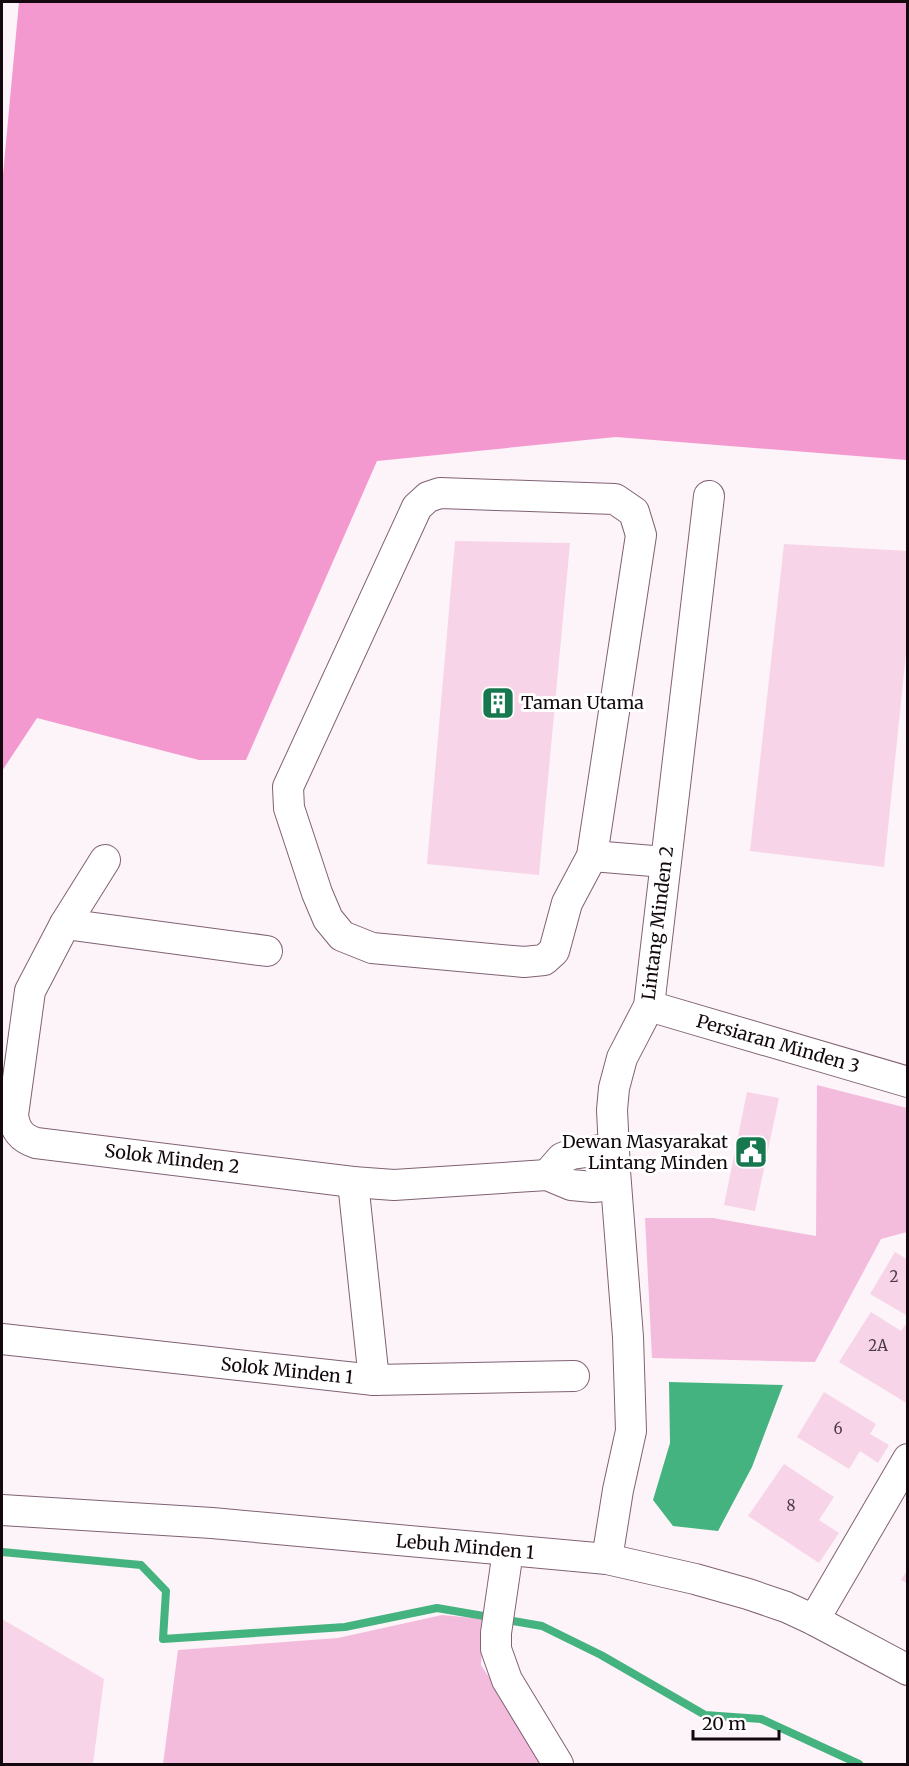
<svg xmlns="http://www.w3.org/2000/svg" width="909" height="1766" font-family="Merriweather,serif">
<rect width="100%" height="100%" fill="#fcf4f8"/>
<g fill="#f4bcdc">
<path d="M817,1085L907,1108V1232L881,1239L815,1362L652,1358L645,1218H713L816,1236Z"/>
<path d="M442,1615L484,1619L481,1665L547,1764H163L178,1650L338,1638Z"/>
</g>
<path fill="#f499cf" d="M19,2H907V460L616,437L377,461L246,760H199L37,718L2,771V185Z"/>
<path fill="#45b37f" d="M669,1382L783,1385L752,1467L718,1531L673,1526L653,1500L670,1443Z"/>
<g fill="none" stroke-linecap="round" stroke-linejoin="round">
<path stroke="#45b37f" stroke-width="8" d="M2,1552L141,1565L166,1591L163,1639L345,1627L437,1608L542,1626L601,1655L705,1715L761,1719L859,1764"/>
</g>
<g fill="#f8d4e8">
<path d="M455,541L570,543L539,875L427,864Z"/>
<path d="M784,544L908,551V634L884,867L750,851Z"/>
<path d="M747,1092L779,1098L755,1211L724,1205Z"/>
<path d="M895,1252L908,1260V1316L870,1294Z"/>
<path d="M871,1312L901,1331L905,1325L908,1327V1404L839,1362Z"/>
<path d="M824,1392L876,1424L870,1434L889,1445L878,1463L860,1451L849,1469L797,1437Z"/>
<path d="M784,1464L834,1497L819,1520L839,1533L819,1563L748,1516Z"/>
<path d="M908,1569V1584L901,1580Z"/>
<path d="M2,1619L104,1679L93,1764H2Z"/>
</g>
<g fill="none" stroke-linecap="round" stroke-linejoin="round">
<g stroke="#816173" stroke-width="32">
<g id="minor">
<path d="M440,493L615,499L634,512L641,535L592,856L567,903L554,951L544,960L524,962L372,948L342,936L328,919L317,893L289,808L288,787L417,507L428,497Z"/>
<path d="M592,856L665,862"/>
<path d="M105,860L65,924L30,991L13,1115C15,1130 21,1138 36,1143L353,1182L394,1185L547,1175L571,1185L593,1187L616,1185"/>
<path d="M65,924L267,951"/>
<path d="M649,1006L908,1082"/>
<path d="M547,1175L562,1158L572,1154L614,1148"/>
<path d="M353,1182L374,1380"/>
<path d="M2,1339L374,1380L574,1376"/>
<path d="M2,1510L212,1523L607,1559L695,1579L748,1594L786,1607L814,1620L908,1670"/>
<path d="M508,1551L496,1633V1649L507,1680L558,1764"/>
<path d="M607,1559L618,1490L631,1431L628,1337L615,1171L612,1110L614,1088L622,1058L649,1006L709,496"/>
<path d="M814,1620L908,1459"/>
</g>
</g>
<use href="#minor" stroke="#fff" stroke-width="30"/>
</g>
<defs>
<g id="building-square" transform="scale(1.725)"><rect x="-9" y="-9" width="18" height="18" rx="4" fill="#17784f" stroke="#fff"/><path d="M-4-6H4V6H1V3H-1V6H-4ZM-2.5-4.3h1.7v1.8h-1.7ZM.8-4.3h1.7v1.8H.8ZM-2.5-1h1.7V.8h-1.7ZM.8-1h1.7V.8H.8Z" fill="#fff"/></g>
<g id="civic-square" transform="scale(1.725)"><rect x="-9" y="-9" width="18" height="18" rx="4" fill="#17784f" stroke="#fff"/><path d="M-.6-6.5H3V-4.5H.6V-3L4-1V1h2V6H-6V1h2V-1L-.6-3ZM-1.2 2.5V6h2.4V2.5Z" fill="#fff"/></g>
</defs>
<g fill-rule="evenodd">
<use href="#building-square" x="498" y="703"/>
<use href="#civic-square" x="751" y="1152"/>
</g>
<g text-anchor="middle" stroke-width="6" stroke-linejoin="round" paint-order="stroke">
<g font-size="15" fill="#4d3b45">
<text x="894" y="1282">2</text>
<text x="878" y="1351">2A</text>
<text x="838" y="1434">6</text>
<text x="791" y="1511">8</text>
</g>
<g font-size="18" fill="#14080f" stroke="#fff" text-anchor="start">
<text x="521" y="709">Taman Utama</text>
<text x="728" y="1148" text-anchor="end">Dewan Masyarakat<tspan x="728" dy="21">Lintang Minden</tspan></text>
</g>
<g font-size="18" fill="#14080f" stroke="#fff">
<text transform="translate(658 923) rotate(-83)" y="6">Lintang Minden 2</text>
<text transform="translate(778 1044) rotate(16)" y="6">Persiaran Minden 3</text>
<text transform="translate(172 1159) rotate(7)" y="6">Solok Minden 2</text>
<text transform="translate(287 1371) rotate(6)" y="6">Solok Minden 1</text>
<text transform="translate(465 1547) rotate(5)" y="6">Lebuh Minden 1</text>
</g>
</g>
<rect width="909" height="1766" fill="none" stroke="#14080f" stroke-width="6"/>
<path d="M693 1730v9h86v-9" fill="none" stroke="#14080f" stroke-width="3"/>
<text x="702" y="1730" font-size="18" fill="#14080f" stroke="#ffffff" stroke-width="4.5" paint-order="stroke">20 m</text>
</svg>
